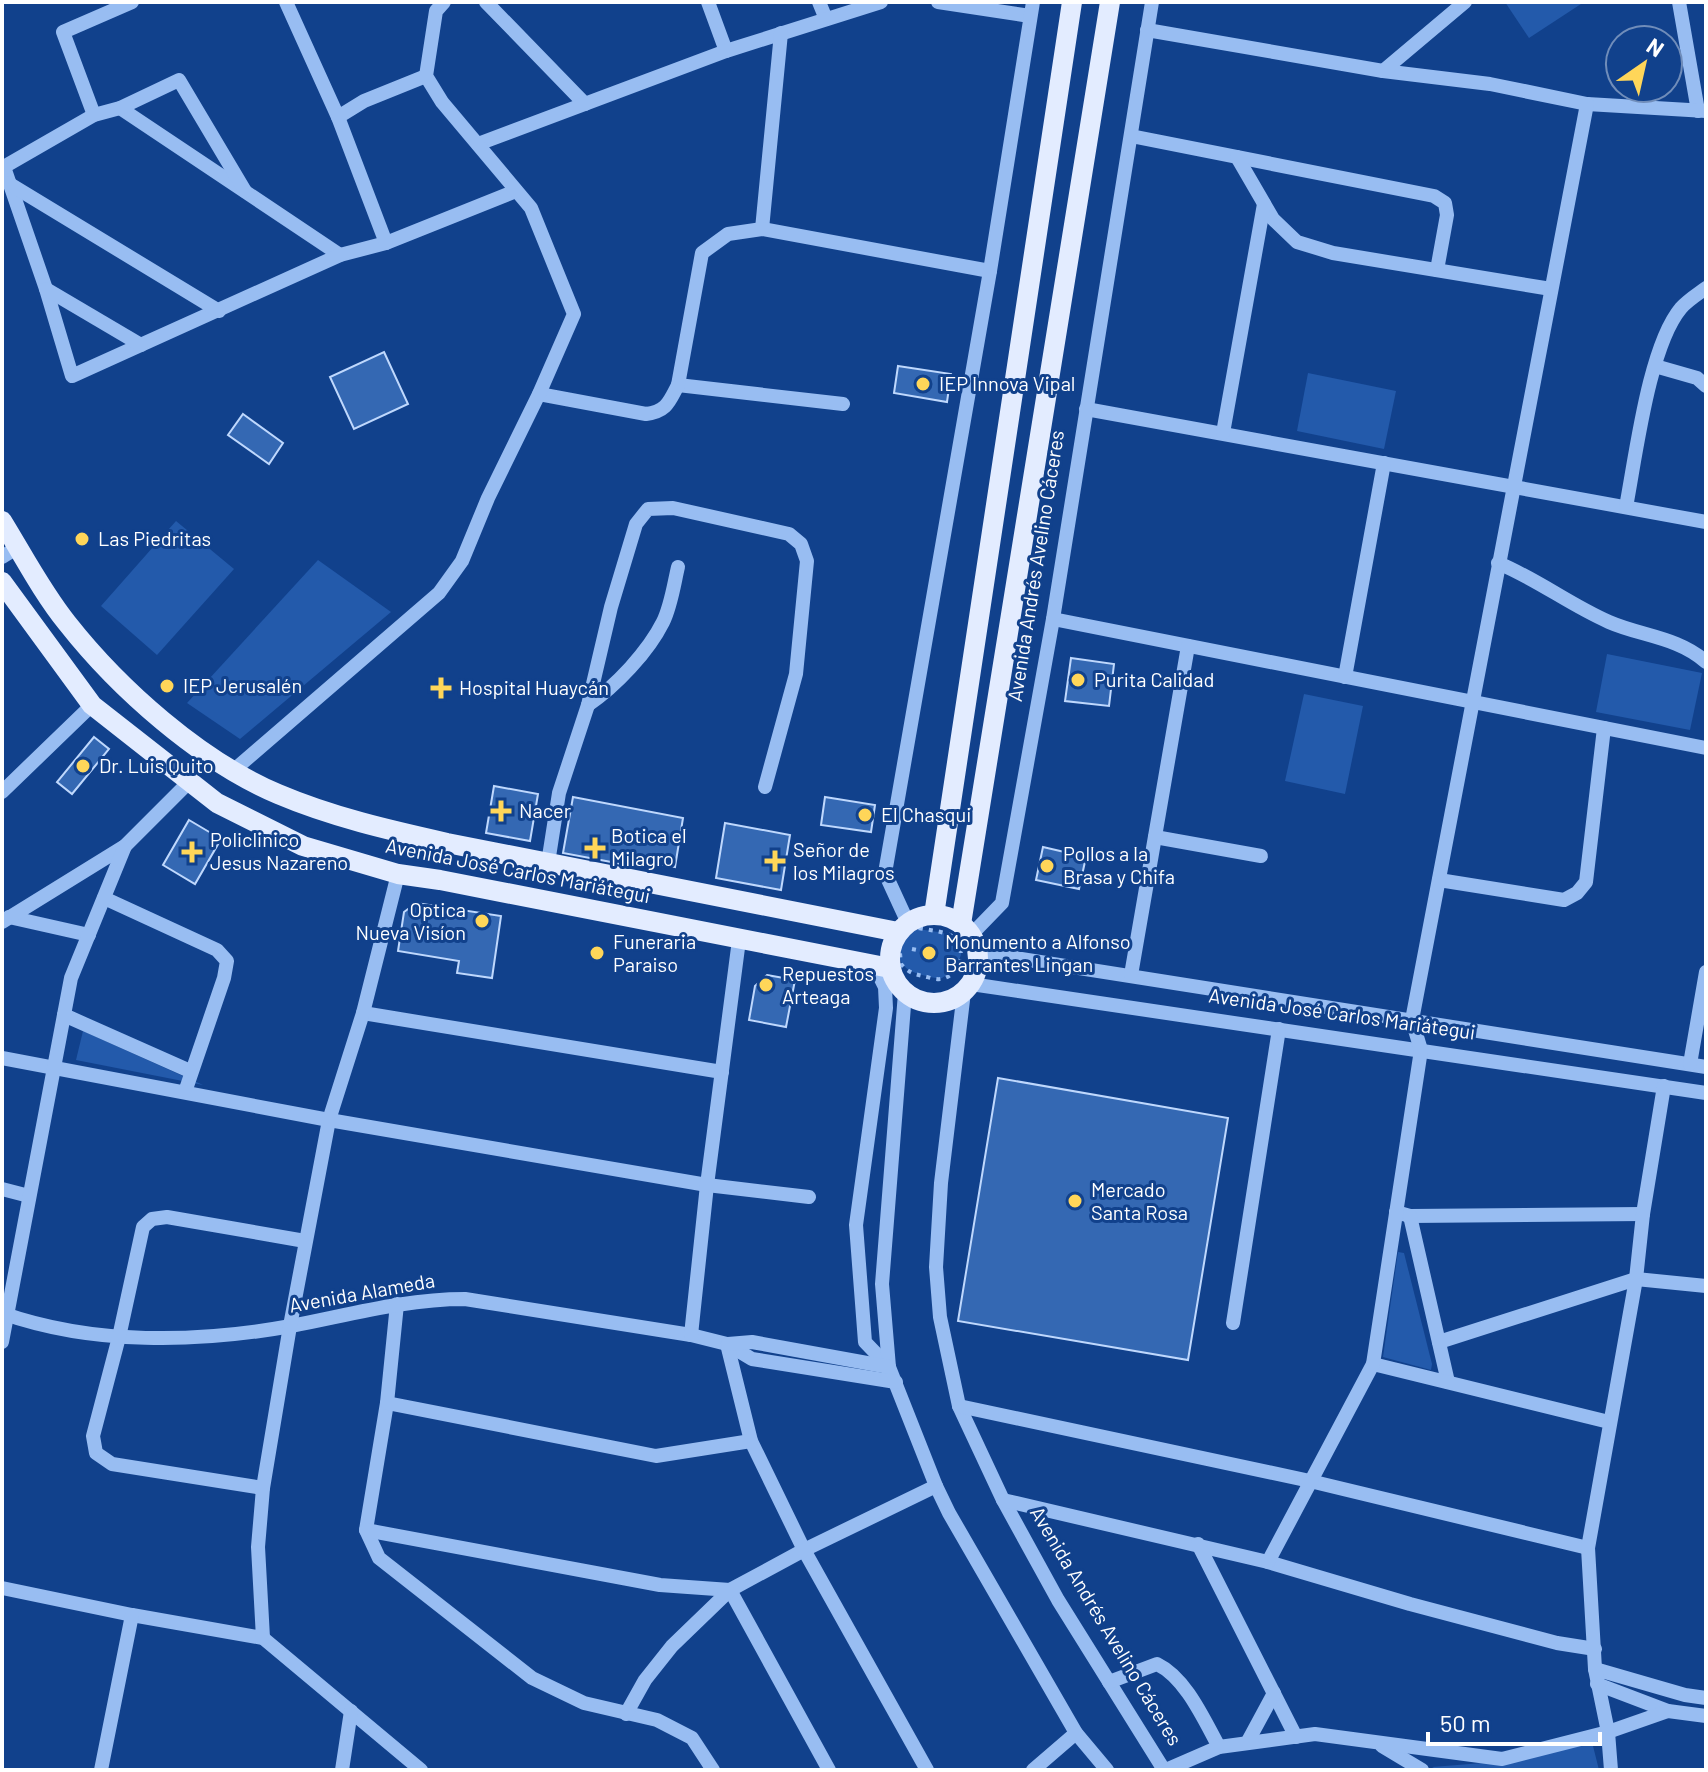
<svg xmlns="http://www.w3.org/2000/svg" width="1708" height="1772" font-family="Barlow,sans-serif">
<rect width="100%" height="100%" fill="#11418c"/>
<g fill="#235aab">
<path d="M1505,2H1584L1529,38Z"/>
<path d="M1308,373L1396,391L1384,449L1297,431Z"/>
<path d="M176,521L234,569L157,655L101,606Z"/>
<path d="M318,560L391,612L240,739L187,703Z"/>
<path d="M1607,654L1702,673L1690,730L1596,712Z"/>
<path d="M1304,694L1363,706L1345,794L1285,781Z"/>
<path d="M919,929C928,931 941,931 950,936C974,946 955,972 940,979C917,974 894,972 899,942L909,932Z"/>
<path d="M83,1031L203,1085L76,1060Z"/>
<path d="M1398,1252L1404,1253L1432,1364L1431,1370L1383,1357Z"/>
<path d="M1590,1734L1599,1770H1438L1432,1767L1508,1761Z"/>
</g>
<g fill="#3468b3" stroke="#bfd8fd" stroke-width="2">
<path d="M384,352L408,404L354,429L330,377Z"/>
<path d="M898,366L951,374L947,402L894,393Z"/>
<path d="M243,414L283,443L269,464L228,435Z"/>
<path d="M1071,658L1114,664L1109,706L1065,701Z"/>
<path d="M94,737L109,749L72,794L57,782Z"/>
<path d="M494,786L538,794L530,841L486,833Z"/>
<path d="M573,797L683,818L675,867L639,860L638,867L563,853Z"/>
<path d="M825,797L875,805L871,832L821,825Z"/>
<path d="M189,820L221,839L195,884L163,865Z"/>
<path d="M725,823L790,835L781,890L716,878Z"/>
<path d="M1043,847L1086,857L1079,889L1036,880Z"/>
<path d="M416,903L501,916L492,978L457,973L459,961L398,951L404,912Z"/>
<path d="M767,975L795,980L786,1027L749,1020L755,986Z"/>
<path d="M998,1078L1228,1118L1188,1360L958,1321Z"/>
</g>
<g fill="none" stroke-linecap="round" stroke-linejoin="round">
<g stroke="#98bdf2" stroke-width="4" stroke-dasharray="4 6" stroke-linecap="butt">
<path d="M919,928C928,930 941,931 950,935C969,944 961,976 941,979C936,980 928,977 923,976C913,974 908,972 901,964L899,942L908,931Z"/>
<path d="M912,949L927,952"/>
</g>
<g stroke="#98bdf2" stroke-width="14">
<path d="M286,2L338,117"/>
<path d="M486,2L585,104"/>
<path d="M708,2L726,51"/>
<path d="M819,2L826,19"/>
<path d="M938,2L1030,16"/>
<path d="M1679,2L1698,111"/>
<path d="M1147,30L1383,71L1490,84L1587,104L1706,111"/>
<path d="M1383,71L1465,2"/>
<path d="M120,108L340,255"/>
<path d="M94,115L63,32L132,2"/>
<path d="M1131,136L1434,196L1445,203L1447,215L1437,270"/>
<path d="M478,144L726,51L881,2"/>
<path d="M1237,157L1273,219L1297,242L1333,253L1551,289"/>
<path d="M4,167L46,289L72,376L340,255L386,243L516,191"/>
<path d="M2,168L94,115L120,108L179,80L245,191"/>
<path d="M8,183L219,311"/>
<path d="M762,229L781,33"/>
<path d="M386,243L338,117L364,101L426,76"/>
<path d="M46,289L141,345"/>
<path d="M1655,366L1697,378L1706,386"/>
<path d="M678,385L843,404"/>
<path d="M539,394L646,414C667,411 669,402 678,385L702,253L728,234L762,229L990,271"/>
<path d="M1086,409L1706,522"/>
<path d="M1223,433L1264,204"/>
<path d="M1626,507C1636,455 1649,346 1681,308C1688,300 1698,294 1706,288"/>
<path d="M2,557L18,547"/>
<path d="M1498,563C1537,579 1570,605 1609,622C1641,636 1678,637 1706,662"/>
<path d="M1053,619L1706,748"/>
<path d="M1345,677L1384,463"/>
<path d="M588,705C616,686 648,652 663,622C671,606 674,584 678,567"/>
<path d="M234,770L439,593L462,561L488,498L539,394L574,314L531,208L442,102L426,76L436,11L444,2"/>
<path d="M2,792L92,705"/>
<path d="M1155,837L1261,856"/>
<path d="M548,863L559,793L588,705L611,607L636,524L648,509L673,508L789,534L801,544L807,561L796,674L765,787"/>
<path d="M1439,880L1564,900L1577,893L1586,882L1604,728"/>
<path d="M104,898L217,950L227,961L224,978L185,1092"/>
<path d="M9,917L89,935"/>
<path d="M2,922L125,846L190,781"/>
<path d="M908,923L885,873L990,271L1033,2"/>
<path d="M971,935L1002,903L1053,619L1152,2"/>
<path d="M977,952L1706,1067"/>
<path d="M874,965L885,987L886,1008L856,1225L865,1342L889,1367"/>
<path d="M1131,975L1188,646"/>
<path d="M971,984L1706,1093"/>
<path d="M964,992L941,1183L936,1267L940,1317L959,1406L1003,1500L1058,1600L1164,1770"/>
<path d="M905,993L882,1284L889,1367L936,1486L949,1513L1076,1733L1107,1770"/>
<path d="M363,1013L722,1072"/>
<path d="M64,1015L190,1071"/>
<path d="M2,1058L329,1120L707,1185L809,1197"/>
<path d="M1690,1064L1706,972"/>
<path d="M2,1189L29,1196"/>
<path d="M1396,1212L1410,1216L1643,1214"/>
<path d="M1410,1216L1448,1382"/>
<path d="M397,1304L387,1403L366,1530L379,1558L532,1678L584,1703L657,1720L692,1738L713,1770"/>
<path d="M2,1313C93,1345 197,1343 291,1326C349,1315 405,1299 465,1299L691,1335L727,1344L752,1359L896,1382"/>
<path d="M1233,1323L1279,1029"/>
<path d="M691,1335L707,1185L739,940"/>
<path d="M2,1342L71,978L125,846"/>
<path d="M1439,1342L1636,1279L1706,1286"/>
<path d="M727,1344L751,1441L804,1550L927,1770"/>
<path d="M728,1344L752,1342L889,1367"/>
<path d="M1373,1364L1609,1422"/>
<path d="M387,1403L656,1456L751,1441"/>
<path d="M959,1406L1310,1481L1588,1548"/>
<path d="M263,1488L112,1464L96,1453L93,1436L119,1337L143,1227L152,1219L167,1217L305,1241"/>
<path d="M1003,1500L1268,1562L1410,1604L1557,1643L1595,1649"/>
<path d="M366,1530L660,1585L730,1590L829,1770"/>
<path d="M1198,1544L1296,1737"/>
<path d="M1268,1562L1373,1364L1421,1050L1412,1020L1587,104"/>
<path d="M2,1588L132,1615L263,1638L421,1770"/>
<path d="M263,1638L258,1547L263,1488L290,1326L329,1120L363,1013L398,874"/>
<path d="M1595,1669L1685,1695L1706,1698"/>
<path d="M1109,1682L1157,1664C1186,1678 1204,1720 1219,1747"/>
<path d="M1597,1684L1668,1711L1706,1716"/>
<path d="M626,1714L645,1680L672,1646L730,1590L804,1550L936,1486"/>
<path d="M1247,1743L1274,1693"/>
<path d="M1382,1746L1422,1770"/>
<path d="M101,1770L132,1615"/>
<path d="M342,1770L351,1711"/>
<path d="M1033,1770L1076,1733"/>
<path d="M1166,1770L1219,1747L1315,1734L1502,1759L1608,1732L1668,1711"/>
<path d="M1611,1770L1608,1732L1595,1669L1588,1548L1636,1279L1643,1214L1664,1086"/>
</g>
<g stroke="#e3ecff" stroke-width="20">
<path d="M2,521C23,555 42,592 67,623C119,689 200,761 278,794C332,817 389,830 447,843L898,932"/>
<path d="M2,582L92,705L217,803L303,846L398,874L440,880L890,968"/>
<circle cx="934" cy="959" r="44"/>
<path d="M934,915L1072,2"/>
<path d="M961,924L1110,2"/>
</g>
</g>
<g fill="#ffd659" stroke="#11418c" stroke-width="3">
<circle cx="923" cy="384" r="8"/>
<circle cx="82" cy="539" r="8"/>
<circle cx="1078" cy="680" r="8"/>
<circle cx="167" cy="686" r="8"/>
<path d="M437 676h8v8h8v8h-8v8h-8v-8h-8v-8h8z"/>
<circle cx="83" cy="766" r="8"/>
<path d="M497 799h8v8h8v8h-8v8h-8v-8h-8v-8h8z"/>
<circle cx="865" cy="815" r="8"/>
<path d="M591 836h8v8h8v8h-8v8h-8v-8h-8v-8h8z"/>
<path d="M188 840h8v8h8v8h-8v8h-8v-8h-8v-8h8z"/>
<path d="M771 849h8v8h8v8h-8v8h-8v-8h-8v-8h8z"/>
<circle cx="1047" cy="866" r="8"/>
<circle cx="482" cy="921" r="8"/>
<circle cx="597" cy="953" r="8"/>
<circle cx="929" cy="953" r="8"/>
<circle cx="766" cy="985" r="8"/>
<circle cx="1075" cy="1201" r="8"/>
</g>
<g text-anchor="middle" stroke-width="6" stroke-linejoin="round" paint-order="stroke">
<g font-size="20" fill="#fff" stroke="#11418c" text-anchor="start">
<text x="939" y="391">IEP Innova Vipal</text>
<text x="98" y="546">Las Piedritas</text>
<text x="1094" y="687">Purita Calidad</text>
<text x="183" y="693">IEP Jerusalén</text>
<text x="459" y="695">Hospital Huaycán</text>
<text x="99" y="773">Dr. Luis Quito</text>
<text x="519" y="818">Nacer</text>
<text x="881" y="822">El Chasqui</text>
<text x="611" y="843">Botica el<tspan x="611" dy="23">Milagro</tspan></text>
<text x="210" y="847">Policlinico<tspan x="210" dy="23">Jesus Nazareno</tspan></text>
<text x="793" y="857">Señor de<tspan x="793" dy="23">los Milagros</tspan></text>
<text x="1063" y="861">Pollos a la<tspan x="1063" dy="23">Brasa y Chifa</tspan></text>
<text x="466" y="917" text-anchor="end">Optica<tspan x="466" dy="23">Nueva Visíon</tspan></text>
<text x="613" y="949">Funeraria<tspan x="613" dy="23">Paraiso</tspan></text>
<text x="945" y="949">Monumento a Alfonso<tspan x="945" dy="23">Barrantes Lingan</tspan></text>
<text x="782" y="981">Repuestos<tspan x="782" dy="23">Arteaga</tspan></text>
<text x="1091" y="1197">Mercado<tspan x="1091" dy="23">Santa Rosa</tspan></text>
</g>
<g font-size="20" fill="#fff" stroke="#11418c">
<text transform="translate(1036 566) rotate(-81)" y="7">Avenida Andrés Avelino Cáceres</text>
<text transform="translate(518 871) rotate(11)" y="7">Avenida José Carlos Mariátegui</text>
<text transform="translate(1342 1014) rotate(8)" y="7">Avenida José Carlos Mariátegui</text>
<text transform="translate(362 1293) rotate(-10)" y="7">Avenida Alameda</text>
<text transform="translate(1106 1626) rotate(59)" y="7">Avenida Andrés Avelino Cáceres</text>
</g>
</g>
<rect width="1708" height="1772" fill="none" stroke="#ffffff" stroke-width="8"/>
<g transform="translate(1644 64) rotate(34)"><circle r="38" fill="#11418c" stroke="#708dba" stroke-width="2"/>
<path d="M0-6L14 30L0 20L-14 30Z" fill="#ffd659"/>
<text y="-12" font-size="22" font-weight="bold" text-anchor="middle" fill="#ffffff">N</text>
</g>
<path d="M1428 1732v12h172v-12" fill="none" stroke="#ffffff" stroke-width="4"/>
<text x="1440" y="1732" font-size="24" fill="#ffffff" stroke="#11418c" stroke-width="6" paint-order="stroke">50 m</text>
</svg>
